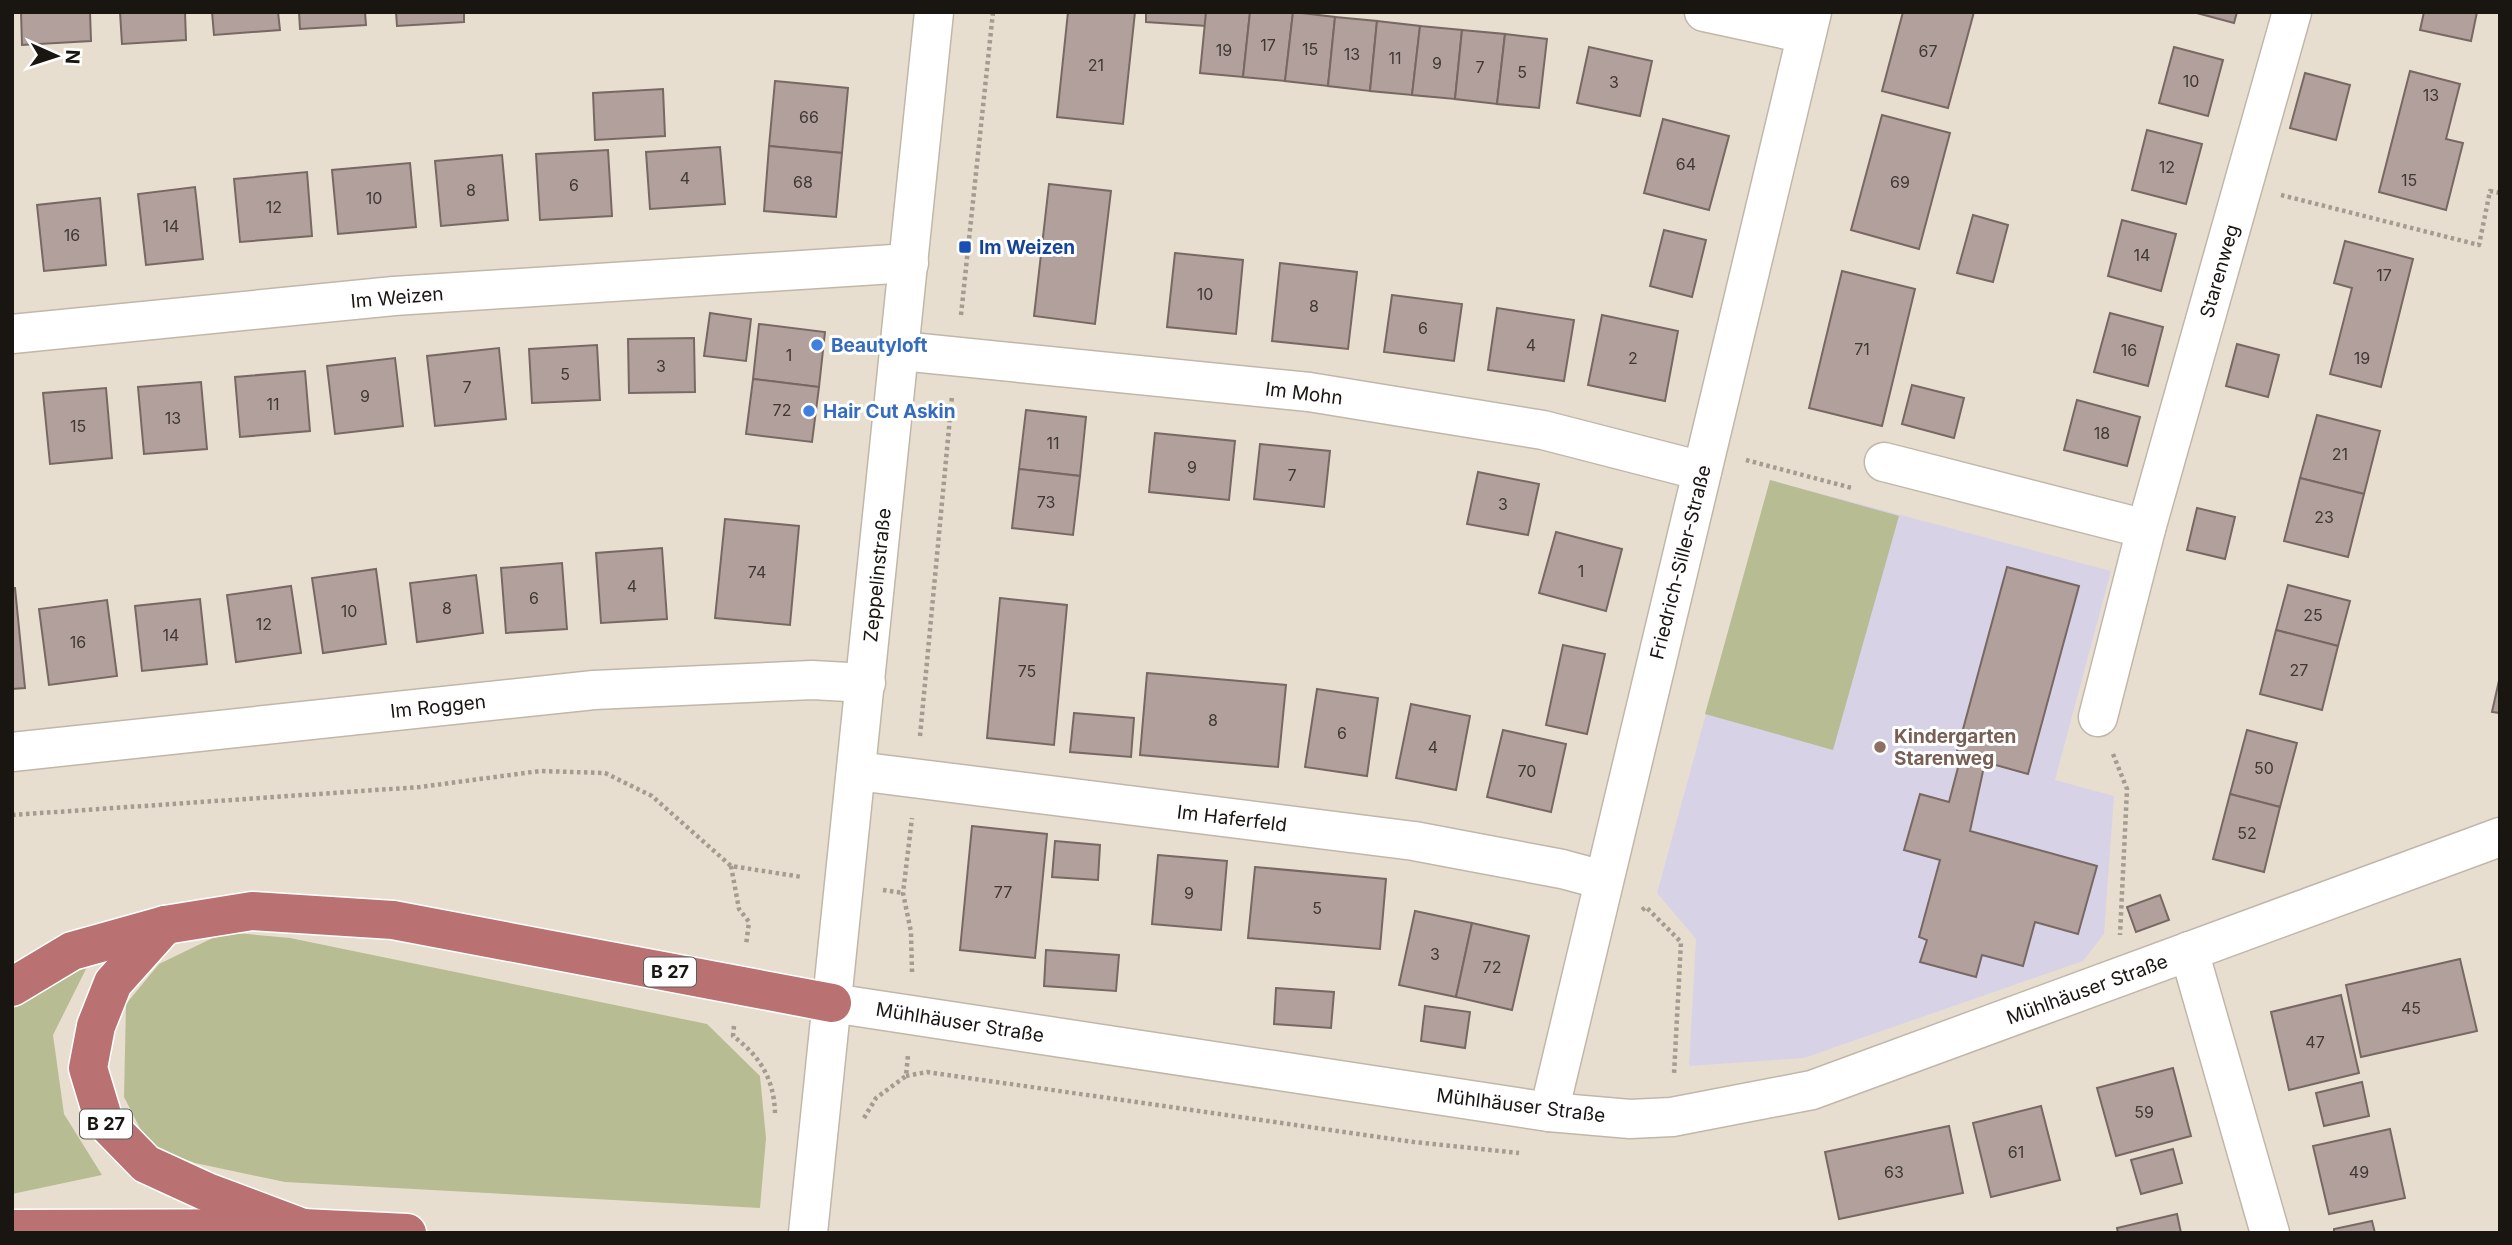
<svg xmlns="http://www.w3.org/2000/svg" width="2512" height="1245" font-family="Inter,sans-serif">
<rect width="100%" height="100%" fill="#e8ded0"/>
<path fill="#d8d2e7" d="M1770,480L2111,571L2055,780L2114,796L2104,934L2083,961L1804,1058L1689,1066L1696,939L1657,893Z"/>
<g fill="#b8bc92">
<path d="M1770,480L1899,516L1833,750L1705,714Z"/>
<path d="M225,932L290,938L707,1024L760,1076L766,1138L760,1208L285,1182L195,1163L162,1151L144,1136L124,1097L126,1004L159,964Z"/>
<path d="M91,959L53,1035L64,1114L102,1175L12,1194V1008Z"/>
</g>
<g fill="#b1a09b" stroke="#786863" stroke-width="2">
<path d="M21,12H90L91,41L22,45Z"/>
<path d="M120,12H185L186,40L122,44Z"/>
<path d="M212,12H278L280,30L214,35Z"/>
<path d="M299,12H365L366,25L300,29Z"/>
<path d="M396,12H464V22L397,26Z"/>
<path d="M1068,12H1135L1123,124L1057,117Z"/>
<path d="M1146,12H1206V26L1146,22Z"/>
<path d="M1206,12H1250L1243,77L1200,73Z"/>
<path d="M1250,12H1293L1285,81L1243,77Z"/>
<path d="M1293,12L1335,17L1328,86L1285,81Z"/>
<path d="M1903,12H1974L1948,108L1882,91Z"/>
<path d="M2193,12H2237L2234,23Z"/>
<path d="M2424,12H2477L2471,41L2420,30Z"/>
<path d="M1335,17L1377,21L1370,91L1328,86Z"/>
<path d="M1377,21L1420,26L1412,95L1370,91Z"/>
<path d="M1420,26L1462,30L1455,99L1412,95Z"/>
<path d="M1462,30L1505,34L1497,104L1455,99Z"/>
<path d="M1505,34L1547,39L1539,108L1497,104Z"/>
<path d="M1589,47L1652,61L1640,116L1577,103Z"/>
<path d="M2174,47L2223,60L2208,116L2159,103Z"/>
<path d="M2410,71L2460,84L2446,139L2463,143L2446,210L2379,192Z"/>
<path d="M2305,73L2350,85L2336,140L2290,128Z"/>
<path d="M775,81L848,88L842,153L769,146Z"/>
<path d="M663,89L665,136L595,140L593,93Z"/>
<path d="M1882,115L1950,133L1919,249L1851,230Z"/>
<path d="M1663,119L1729,136L1709,210L1644,193Z"/>
<path d="M2147,130L2202,144L2186,204L2132,190Z"/>
<path d="M769,146L842,153L836,217L764,211Z"/>
<path d="M720,147L725,204L650,209L646,152Z"/>
<path d="M608,150L612,216L540,220L536,154Z"/>
<path d="M502,155L508,220L441,226L435,161Z"/>
<path d="M410,163L416,227L338,234L332,170Z"/>
<path d="M307,172L312,236L240,242L234,179Z"/>
<path d="M1049,184L1111,191L1095,324L1034,316Z"/>
<path d="M195,187L203,259L146,265L138,194Z"/>
<path d="M100,198L106,265L44,271L37,205Z"/>
<path d="M1973,215L2008,225L1993,282L1957,273Z"/>
<path d="M2122,220L2176,234L2161,291L2108,276Z"/>
<path d="M1664,230L1706,240L1692,297L1650,286Z"/>
<path d="M2345,241L2413,259L2381,387L2330,374L2352,288L2334,283Z"/>
<path d="M1175,253L1243,260L1236,334L1167,327Z"/>
<path d="M1280,263L1357,272L1348,349L1272,341Z"/>
<path d="M1842,271L1915,289L1882,426L1809,408Z"/>
<path d="M1392,295L1462,304L1454,361L1384,352Z"/>
<path d="M1497,308L1574,320L1564,381L1488,370Z"/>
<path d="M710,313L751,319L746,361L704,356Z"/>
<path d="M2110,313L2163,327L2148,386L2094,372Z"/>
<path d="M1602,315L1678,331L1665,401L1588,385Z"/>
<path d="M759,324L825,332L819,387L753,379Z"/>
<path d="M694,338L695,392L629,393L628,339Z"/>
<path d="M2237,344L2279,355L2268,397L2226,386Z"/>
<path d="M597,345L600,400L532,403L529,349Z"/>
<path d="M499,348L506,419L435,426L427,356Z"/>
<path d="M395,358L403,426L335,434L327,366Z"/>
<path d="M305,371L310,431L240,437L235,377Z"/>
<path d="M753,379L819,387L812,442L746,434Z"/>
<path d="M201,382L207,449L144,454L138,387Z"/>
<path d="M1912,385L1964,398L1954,438L1902,424Z"/>
<path d="M106,388L112,458L50,464L43,393Z"/>
<path d="M2077,400L2140,417L2127,466L2064,450Z"/>
<path d="M1026,410L1086,417L1080,476L1019,469Z"/>
<path d="M2317,415L2380,431L2364,494L2300,478Z"/>
<path d="M1155,433L1235,441L1229,500L1149,492Z"/>
<path d="M1260,444L1330,451L1324,507L1254,499Z"/>
<path d="M1019,469L1080,476L1073,535L1012,528Z"/>
<path d="M1478,472L1539,484L1528,535L1467,524Z"/>
<path d="M2300,478L2364,494L2348,557L2284,541Z"/>
<path d="M2197,508L2235,517L2225,559L2187,550Z"/>
<path d="M725,519L799,526L790,625L715,618Z"/>
<path d="M1556,532L1622,549L1606,611L1539,593Z"/>
<path d="M662,548L667,619L601,623L596,553Z"/>
<path d="M562,563L567,629L506,633L501,568Z"/>
<path d="M2007,567L2079,586L2028,774L1985,762L1970,831L2097,866L2078,934L2035,922L2023,966L1982,955L1976,977L1920,962L1927,940L1919,937L1940,860L1904,850L1920,794L1949,802L1961,756L1956,755Z"/>
<path d="M376,569L386,644L323,653L312,578Z"/>
<path d="M476,575L483,633L417,642L410,583Z"/>
<path d="M2288,585L2350,601L2338,646L2276,630Z"/>
<path d="M291,586L301,653L236,662L227,595Z"/>
<path d="M12,588H15L25,688L12,689Z"/>
<path d="M1000,598L1067,605L1054,745L987,738Z"/>
<path d="M200,599L207,664L142,671L135,606Z"/>
<path d="M107,600L117,676L49,685L39,609Z"/>
<path d="M2276,630L2338,646L2322,710L2260,694Z"/>
<path d="M1563,645L1605,654L1587,734L1546,725Z"/>
<path d="M1147,673L1286,685L1278,767L1140,755Z"/>
<path d="M2500,676V713L2492,712Z"/>
<path d="M1317,689L1378,698L1367,776L1305,767Z"/>
<path d="M1411,704L1470,716L1456,790L1396,778Z"/>
<path d="M1074,713L1134,718L1131,757L1070,752Z"/>
<path d="M1503,730L1566,744L1551,812L1487,797Z"/>
<path d="M2247,730L2297,743L2280,807L2230,794Z"/>
<path d="M2230,794L2280,807L2264,872L2213,859Z"/>
<path d="M972,826L1047,834L1035,958L960,950Z"/>
<path d="M1055,841L1100,845L1098,880L1052,877Z"/>
<path d="M1158,855L1227,861L1221,930L1152,924Z"/>
<path d="M1255,867L1386,879L1380,949L1248,938Z"/>
<path d="M2160,895L2169,920L2136,932L2127,907Z"/>
<path d="M1415,911L1472,923L1456,997L1399,985Z"/>
<path d="M1472,923L1529,936L1512,1010L1456,997Z"/>
<path d="M1046,950L1119,955L1116,991L1044,986Z"/>
<path d="M2460,959L2477,1031L2361,1057L2346,985Z"/>
<path d="M1276,988L1334,992L1331,1028L1274,1024Z"/>
<path d="M2341,995L2359,1073L2289,1090L2271,1012Z"/>
<path d="M1425,1006L1470,1012L1465,1048L1421,1041Z"/>
<path d="M2173,1068L2191,1136L2116,1156L2097,1088Z"/>
<path d="M2362,1082L2369,1116L2324,1126L2316,1093Z"/>
<path d="M2041,1106L2060,1180L1991,1197L1973,1123Z"/>
<path d="M1949,1126L1963,1193L1839,1219L1825,1152Z"/>
<path d="M2390,1129L2405,1198L2329,1214L2313,1146Z"/>
<path d="M2173,1149L2182,1183L2141,1194L2131,1160Z"/>
<path d="M2177,1214L2181,1233H2118L2117,1228Z"/>
<path d="M2372,1221L2375,1233H2334V1229Z"/>
</g>
<g fill="none" stroke-linecap="round" stroke-linejoin="round">
<g stroke="#c0b7aa" stroke-width="41">
<g id="minor">
<path d="M1704,12L1806,34"/>
<path d="M12,334L394,296L909,263"/>
<path d="M901,351L1309,392L1543,430L1702,471"/>
<path d="M1884,462L2146,529"/>
<path d="M2098,717L2146,529L2292,12"/>
<path d="M12,752L594,690L812,680L866,683"/>
<path d="M857,771L1414,841L1562,869L1603,880"/>
<path d="M2189,951L2270,1233"/>
<path d="M832,1003L1549,1112L1630,1119L1672,1117L1812,1090L2500,837"/>
<path d="M1549,1112L1812,12"/>
<path d="M808,1233L934,12"/>
</g>
</g>
<g stroke="#fff" stroke-width="41">
<g id="highway">
<path d="M165,925L113,983L96,1026L88,1068L104,1121L146,1164L207,1192L303,1228"/>
<path d="M12,987L72,951L165,925L252,911L393,920L832,1003"/>
<path d="M12,1229L303,1228L407,1233"/>
</g>
</g>
<g stroke="#a49c91" stroke-width="4.5" stroke-dasharray="3.5 3.5" stroke-linecap="butt">
<path d="M2281,195L2479,245L2490,191L2500,193"/>
<path d="M961,315L993,12"/>
<path d="M1746,460L1852,488"/>
<path d="M920,736L952,396"/>
<path d="M2113,754L2127,789L2120,935"/>
<path d="M12,815L420,787L540,771L605,773L652,796L731,866L802,877"/>
<path d="M731,866L739,909L749,922L746,945"/>
<path d="M883,890L903,893"/>
<path d="M1642,910L1646,907L1681,942L1674,1074"/>
<path d="M912,972L911,932L903,893L912,818"/>
<path d="M734,1026L733,1036C760,1056 774,1079 775,1113"/>
<path d="M906,1076L927,1072L1414,1142L1519,1153"/>
<path d="M864,1118L876,1098L906,1076L908,1055"/>
</g>
<use href="#minor" stroke="#fff" stroke-width="38"/>
<use href="#highway" stroke="#b97172" stroke-width="38"/>
</g>
<rect fill="#1a4fb4" stroke="#fff" stroke-width="2.5" x="958" y="240" width="14" height="14" rx="3.5"/>
<g fill="#3f7fe0" stroke="#fff" stroke-width="2.5">
<circle cx="817" cy="345" r="7"/>
<circle cx="809" cy="411" r="7"/>
</g>
<circle fill="#8d6e63" stroke="#fff" stroke-width="2.5" cx="1880" cy="747" r="7"/>
<g text-anchor="middle" stroke-width="6" stroke-linejoin="round" paint-order="stroke">
<g font-size="16" fill="#3f3834">
<text x="1268" y="51">17</text>
<text x="1310" y="55">15</text>
<text x="1224" y="56">19</text>
<text x="1928" y="57">67</text>
<text x="1352" y="60">13</text>
<text x="1395" y="64">11</text>
<text x="1437" y="69">9</text>
<text x="1096" y="71">21</text>
<text x="1480" y="73">7</text>
<text x="1522" y="78">5</text>
<text x="2191" y="87">10</text>
<text x="1614" y="88">3</text>
<text x="2431" y="101">13</text>
<text x="809" y="123">66</text>
<text x="1686" y="170">64</text>
<text x="2167" y="173">12</text>
<text x="685" y="184">4</text>
<text x="2409" y="186">15</text>
<text x="803" y="188">68</text>
<text x="1900" y="188">69</text>
<text x="574" y="191">6</text>
<text x="471" y="196">8</text>
<text x="374" y="204">10</text>
<text x="274" y="213">12</text>
<text x="171" y="232">14</text>
<text x="72" y="241">16</text>
<text x="2142" y="261">14</text>
<text x="2384" y="281">17</text>
<text x="1205" y="300">10</text>
<text x="1314" y="312">8</text>
<text x="1423" y="334">6</text>
<text x="1531" y="351">4</text>
<text x="1862" y="355">71</text>
<text x="2129" y="356">16</text>
<text x="789" y="361">1</text>
<text x="1633" y="364">2</text>
<text x="2362" y="364">19</text>
<text x="661" y="372">3</text>
<text x="565" y="380">5</text>
<text x="467" y="393">7</text>
<text x="365" y="402">9</text>
<text x="273" y="410">11</text>
<text x="782" y="416">72</text>
<text x="173" y="424">13</text>
<text x="78" y="432">15</text>
<text x="2102" y="439">18</text>
<text x="1053" y="449">11</text>
<text x="2340" y="460">21</text>
<text x="1192" y="473">9</text>
<text x="1292" y="481">7</text>
<text x="1046" y="508">73</text>
<text x="1503" y="510">3</text>
<text x="2324" y="523">23</text>
<text x="1581" y="577">1</text>
<text x="757" y="578">74</text>
<text x="632" y="592">4</text>
<text x="534" y="604">6</text>
<text x="447" y="614">8</text>
<text x="349" y="617">10</text>
<text x="2313" y="621">25</text>
<text x="264" y="630">12</text>
<text x="171" y="641">14</text>
<text x="78" y="648">16</text>
<text x="2299" y="676">27</text>
<text x="1027" y="677">75</text>
<text x="1213" y="726">8</text>
<text x="1342" y="739">6</text>
<text x="1433" y="753">4</text>
<text x="2264" y="774">50</text>
<text x="1527" y="777">70</text>
<text x="2247" y="839">52</text>
<text x="1003" y="898">77</text>
<text x="1189" y="899">9</text>
<text x="1317" y="914">5</text>
<text x="1435" y="960">3</text>
<text x="1492" y="973">72</text>
<text x="2411" y="1014">45</text>
<text x="2315" y="1048">47</text>
<text x="2144" y="1118">59</text>
<text x="2016" y="1158">61</text>
<text x="1894" y="1178">63</text>
<text x="2359" y="1178">49</text>
</g>
<g fill="#fff" stroke="#5e5b58" stroke-width="2">
<rect x="644" y="957.5" width="52" height="29" rx="5"/>
<rect x="80" y="1109.5" width="52" height="29" rx="5"/>
</g>
<g font-size="18" font-weight="bold" fill="#191511">
<text x="670" y="978">B 27</text>
<text x="106" y="1130">B 27</text>
</g>
<g font-size="19" font-weight="bold" fill="#164399" stroke="#fff" text-anchor="start">
<text x="979" y="254">Im Weizen</text>
</g>
<g font-size="19" fill="#191511" stroke="#fff">
<text transform="translate(2219 271) rotate(-74)" y="7">Starenweg</text>
<text transform="translate(397 297) rotate(-5)" y="7">Im Weizen</text>
<text transform="translate(1304 393) rotate(7)" y="7">Im Mohn</text>
<text transform="translate(1680 562) rotate(-76)" y="7">Friedrich-Siller-Straße</text>
<text transform="translate(877 575) rotate(-84)" y="7">Zeppelinstraße</text>
<text transform="translate(438 706) rotate(-6)" y="7">Im Roggen</text>
<text transform="translate(1232 818) rotate(7)" y="7">Im Haferfeld</text>
<text transform="translate(2087 989) rotate(-20)" y="7">Mühlhäuser Straße</text>
<text transform="translate(960 1022) rotate(9)" y="7">Mühlhäuser Straße</text>
<text transform="translate(1521 1105) rotate(7)" y="7">Mühlhäuser Straße</text>
</g>
<g font-size="19" font-weight="bold" fill="#366cbe" stroke="#fff" text-anchor="start">
<text x="831" y="352">Beautyloft</text>
<text x="823" y="418">Hair Cut Askin</text>
</g>
<g font-size="19" font-weight="bold" fill="#785e54" stroke="#fff" text-anchor="start">
<text x="1894" y="743">Kindergarten<tspan x="1894" dy="22">Starenweg</tspan></text>
</g>
</g>
<rect width="2512" height="1245" fill="none" stroke="#191511" stroke-width="28"/>
<g transform="translate(56 56) rotate(93)" stroke="#ffffff" stroke-width="5" paint-order="stroke">
<path d="M0-5L12 26L0 18L-12 26Z" fill="#191511"/>
<text y="-10" font-size="19" font-weight="bold" text-anchor="middle" fill="#191511">N</text>
</g>
</svg>
